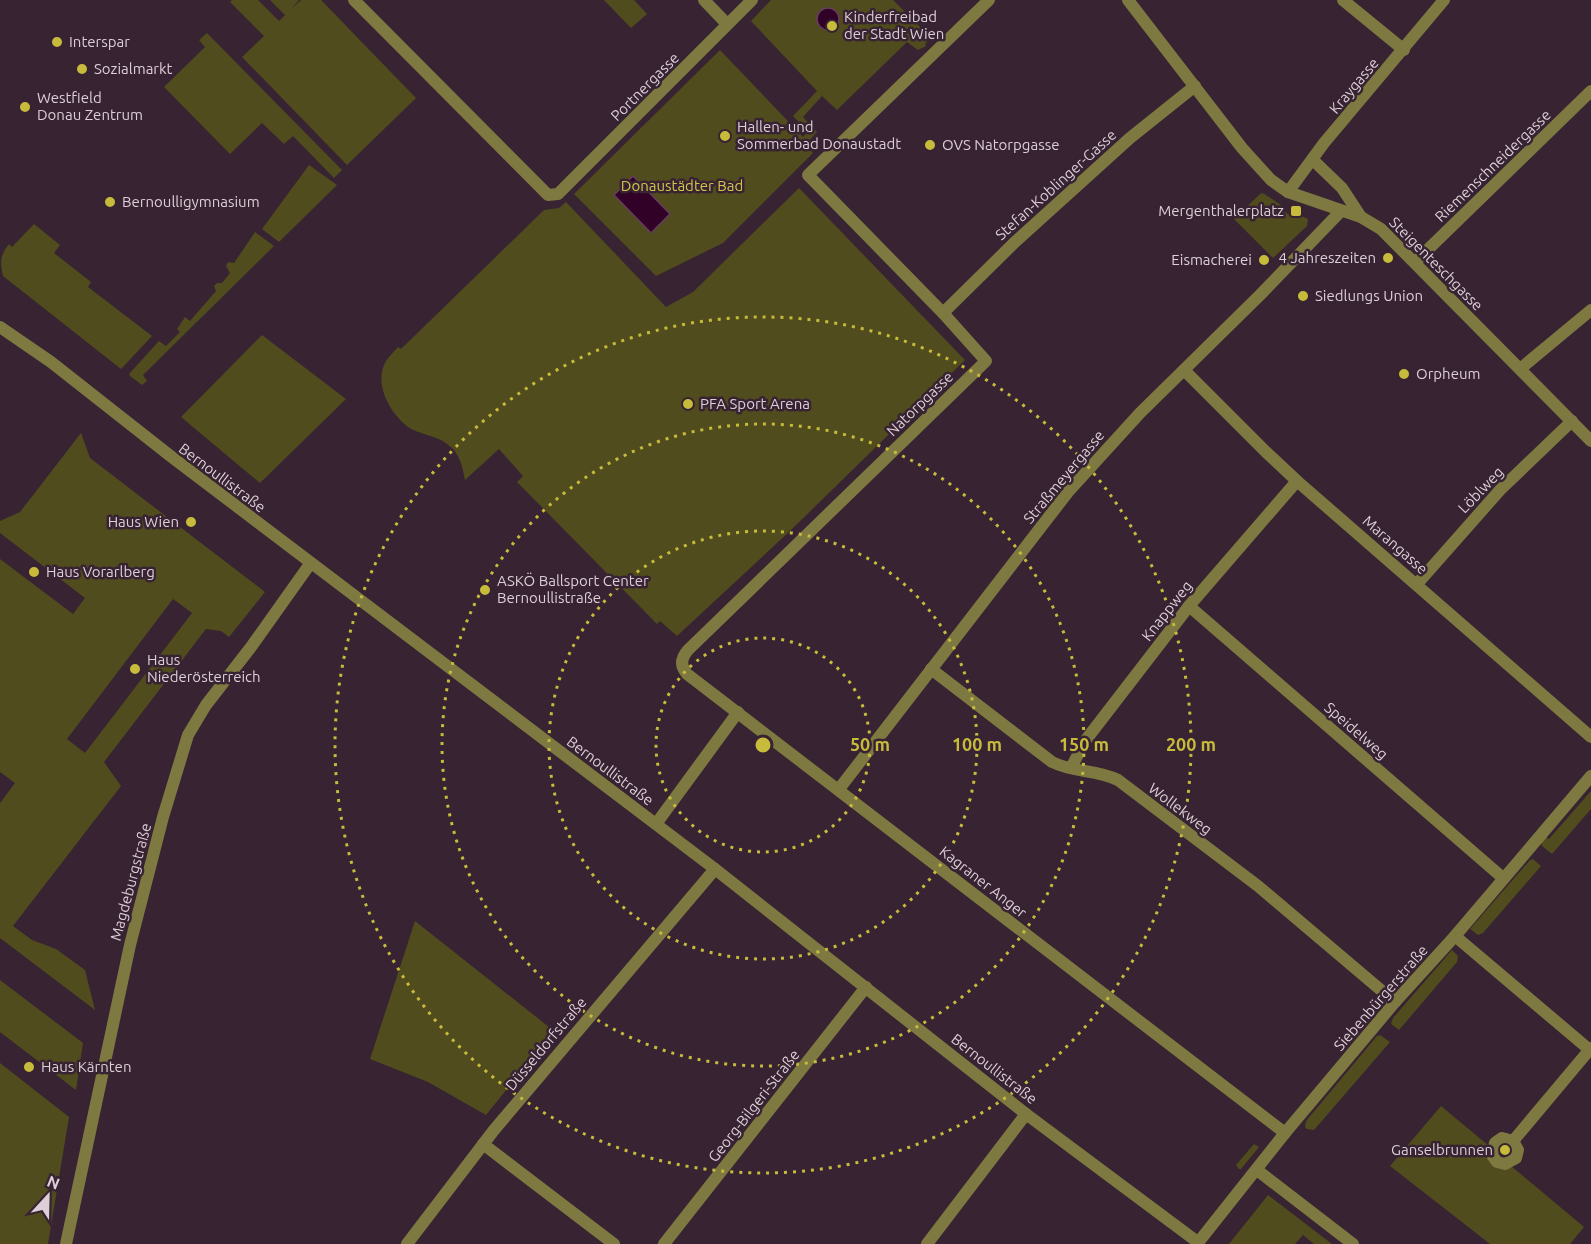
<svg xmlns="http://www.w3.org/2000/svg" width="1591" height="1244" font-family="Ubuntu,sans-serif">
<rect width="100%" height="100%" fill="#372332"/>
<g fill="#514c1d" fill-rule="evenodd">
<path d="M232,0H258L279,21L285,15L270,0H299L291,9L301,0H321L416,98L347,165L242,57L264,36L230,2Z"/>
<path d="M604,0H634L647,14L631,28Z"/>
<path d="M771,0H893L931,38L925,44L926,46L918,50L907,42L837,110L822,96L803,117L817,132L805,145L813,153L723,243L656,276L574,194L720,50L803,137L808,131L793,116L817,91L751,21Z"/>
<path d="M207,33L342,170L334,178L293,136L284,144L262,123L230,154L164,87L205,47L199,40Z"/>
<path d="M309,165L337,185L279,242L262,229Z"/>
<path d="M799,188L965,360L790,531L677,636L660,621L657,624L517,482L523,476L499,449L465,480C462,465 460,453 447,444C436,435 420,435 408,427C391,414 375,387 384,365C387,358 393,353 398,347L401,349L544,210L559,208L566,202L666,307L693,292Z"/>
<path d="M1263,193L1281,205L1279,209L1290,215L1293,212L1308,219L1307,226L1273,258L1234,219L1260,194Z"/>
<path d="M34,224L60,245L54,253L91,282L88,287L152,336L121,369L3,276C0,262 0,255 9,244L12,247Z"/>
<path d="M255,232L274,246L143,375L147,381L142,385L130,376L129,374L159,341L166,346L180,332L177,329L185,317L190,321L216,291L214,286L217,283H222L230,273L226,266L228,262L234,263Z"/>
<path d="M262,335L346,399L260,483L181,417Z"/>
<path d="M81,433L90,458L265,592L229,637L221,631L206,629L104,762L121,786L13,926L32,940L56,949L85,970L95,1010L0,938V803L15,783L0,772V559L73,614L85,598L0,533V521L20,512ZM173,599L192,613L85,753L67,739Z"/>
<path d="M1591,791V809L1552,854L1542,846L1541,841L1546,837L1549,839Z"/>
<path d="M1533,859L1541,866L1483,933L1478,935L1470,929L1530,860Z"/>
<path d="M415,921L554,1031L486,1115L428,1082L370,1059Z"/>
<path d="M1452,950L1458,956L1457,962L1399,1030L1391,1024L1393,1018Z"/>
<path d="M0,980L83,1043L76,1090L0,1032Z"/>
<path d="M1380,1035L1390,1042L1314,1130L1307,1129L1305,1127L1306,1121L1377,1036Z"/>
<path d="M0,1063L69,1117L48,1244H0Z"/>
<path d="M1441,1106L1489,1146V1152L1511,1166L1584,1227L1570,1244H1490L1390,1166Z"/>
<path d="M1254,1144L1259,1147L1241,1169H1239L1236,1165Z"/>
<path d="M1268,1195L1332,1244H1314L1303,1235L1295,1244H1229Z"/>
</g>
<g fill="#310128" stroke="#653e5d" stroke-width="1.5">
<circle cx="828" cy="19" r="11"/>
<path d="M633,176L670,214L651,233L614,195Z"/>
</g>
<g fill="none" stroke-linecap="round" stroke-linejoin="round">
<g stroke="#7e7940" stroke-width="12">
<path d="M354,0L548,195L558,194L752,0"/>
<path d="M704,0L727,24"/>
<path d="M989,0L808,175L943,313L986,361L688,650C681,658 680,666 687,674L1285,1133"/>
<path d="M1128,0L1242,148L1271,180L1288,192L1361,217L1381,229L1591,441"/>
<path d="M1343,0L1404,50"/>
<path d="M1313,160L1342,188L1361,217"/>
<path d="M1288,192L1324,143L1444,0"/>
<path d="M1415,262L1591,91"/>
<path d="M943,313L1015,242L1130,138L1195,86"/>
<path d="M1520,369L1591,310"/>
<path d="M1184,370L1266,452L1297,481L1591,737"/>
<path d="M1417,584L1500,490L1572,421"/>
<path d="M1189,606L1503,878"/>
<path d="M931,669L1052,762C1074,773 1095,769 1118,780L1258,886L1395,1002"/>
<path d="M1071,768L1085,741L1189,606L1297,481"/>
<path d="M839,789L1068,492L1140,413L1260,295L1341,211"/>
<path d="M656,824L738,712"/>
<path d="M1455,936L1591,1051"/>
<path d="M1513,1141L1518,1150L1516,1158L1505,1164L1497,1162L1492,1155L1495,1143L1502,1138L1513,1141L1591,1048"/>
<path d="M483,1144L614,1244"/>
<path d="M1257,1170L1353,1244"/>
<path d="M66,1244L130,945L163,817L188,735L206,705L251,647L310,564"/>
<path d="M407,1244L494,1130L715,869"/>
<path d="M664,1244L866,987"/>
<path d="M927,1244L1026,1114"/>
</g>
<g stroke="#7e7940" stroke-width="12">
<path d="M0,327L51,362L173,458L715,869L1026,1114L1199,1243"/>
<path d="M1197,1244L1285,1133L1395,1002L1455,936L1591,776"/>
</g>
</g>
<g fill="none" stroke="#c7bb3b" stroke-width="3" stroke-dasharray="3 6">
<circle cx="763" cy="745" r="107"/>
<circle cx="763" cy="745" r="214"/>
<circle cx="763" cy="745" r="321"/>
<circle cx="763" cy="745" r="428"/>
</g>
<g fill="#c7bb3b" stroke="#372332" stroke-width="2">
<circle cx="832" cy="26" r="6"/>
<circle cx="57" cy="42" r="6"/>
<circle cx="82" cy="69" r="6"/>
<circle cx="25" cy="107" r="6"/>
<circle cx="725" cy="136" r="6"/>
<circle cx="930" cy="145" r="6"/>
<circle cx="110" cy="202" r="6"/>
<rect x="1290" y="205" width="12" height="12" rx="3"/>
<circle cx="1388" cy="258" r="6"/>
<circle cx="1264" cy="260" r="6"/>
<circle cx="1303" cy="296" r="6"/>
<circle cx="1404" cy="374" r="6"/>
<circle cx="688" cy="404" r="6"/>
<circle cx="191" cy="522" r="6"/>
<circle cx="34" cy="572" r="6"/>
<circle cx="485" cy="590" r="6"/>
<circle cx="135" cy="669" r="6"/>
<circle cx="29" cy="1067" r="6"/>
<circle cx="1505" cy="1150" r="6"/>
</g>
<g text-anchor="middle" stroke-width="5" stroke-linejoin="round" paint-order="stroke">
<g font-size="15" fill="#ddced8" stroke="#372332" text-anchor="start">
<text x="844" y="22">Kinderfreibad<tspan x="844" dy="17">der Stadt Wien</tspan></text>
<text x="69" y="47">Interspar</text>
<text x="94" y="74">Sozialmarkt</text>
<text x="37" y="103">Westfield<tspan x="37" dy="17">Donau Zentrum</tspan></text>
<text x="737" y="132">Hallen- und<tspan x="737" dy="17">Sommerbad Donaustadt</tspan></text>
<text x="942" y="150">OVS Natorpgasse</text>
<text x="122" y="207">Bernoulligymnasium</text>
<text x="1284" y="216" text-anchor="end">Mergenthalerplatz</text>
<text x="1376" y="263" text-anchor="end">4 Jahreszeiten</text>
<text x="1252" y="265" text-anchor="end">Eismacherei</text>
<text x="1315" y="301">Siedlungs Union</text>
<text x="1416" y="379">Orpheum</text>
<text x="700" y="409">PFA Sport Arena</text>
<text x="179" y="527" text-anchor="end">Haus Wien</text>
<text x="46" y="577">Haus Vorarlberg</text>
<text x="497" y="586">ASKÖ Ballsport Center<tspan x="497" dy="17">Bernoullistraße</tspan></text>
<text x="147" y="665">Haus<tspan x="147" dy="17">Niederösterreich</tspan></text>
<text x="41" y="1072">Haus Kärnten</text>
<text x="1493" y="1155" text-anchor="end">Ganselbrunnen</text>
</g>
<g font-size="15" fill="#ddced8" stroke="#372332">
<text transform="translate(1354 86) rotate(-50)" y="5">Kraygasse</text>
<text transform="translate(645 87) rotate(-45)" y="5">Portnergasse</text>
<text transform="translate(1493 166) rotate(-44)" y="5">Riemenschneidergasse</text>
<text transform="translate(1056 185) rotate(-42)" y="5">Stefan-Koblinger-Gasse</text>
<text transform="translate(1436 264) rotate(45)" y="5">Steigenteschgasse</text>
<text transform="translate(920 404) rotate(-44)" y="5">Natorpgasse</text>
<text transform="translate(1064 477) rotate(-50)" y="5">Straßmeyergasse</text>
<text transform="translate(222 478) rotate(37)" y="5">Bernoullistraße</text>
<text transform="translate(1481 490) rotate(-46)" y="5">Löblweg</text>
<text transform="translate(1395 545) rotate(41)" y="5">Marangasse</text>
<text transform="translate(1167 611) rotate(-52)" y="5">Knappweg</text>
<text transform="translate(1356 731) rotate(41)" y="5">Speidelweg</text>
<text transform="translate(610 771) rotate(37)" y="5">Bernoullistraße</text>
<text transform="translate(1180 809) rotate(37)" y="5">Wollekweg</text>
<text transform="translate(131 882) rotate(-75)" y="5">Magdeburgstraße</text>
<text transform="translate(983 882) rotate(38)" y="5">Kagraner Anger</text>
<text transform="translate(1381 998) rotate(-49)" y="5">Siebenbürgerstraße</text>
<text transform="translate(546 1044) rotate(-50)" y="5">Düsseldorfstraße</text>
<text transform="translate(994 1069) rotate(38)" y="5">Bernoullistraße</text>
<text transform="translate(754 1106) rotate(-52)" y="5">Georg-Bilgeri-Straße</text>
</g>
<g font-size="15" fill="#d3c749" stroke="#372332">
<text x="682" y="191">Donaustädter Bad</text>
</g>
</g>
<circle cx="763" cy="745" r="9" fill="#c7bb3b" stroke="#372332" stroke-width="3"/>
<g font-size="18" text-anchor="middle" font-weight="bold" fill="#c7bb3b" stroke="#372332" stroke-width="5" stroke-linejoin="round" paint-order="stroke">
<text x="870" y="751">50 m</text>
<text x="977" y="751">100 m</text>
<text x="1084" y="751">150 m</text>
<text x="1191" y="751">200 m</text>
</g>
<g transform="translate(48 1196) rotate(22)" stroke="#372332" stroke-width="4.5" paint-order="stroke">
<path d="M0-4.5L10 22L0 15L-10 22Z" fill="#ddced8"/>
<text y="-9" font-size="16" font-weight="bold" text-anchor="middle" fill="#ddced8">N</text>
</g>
</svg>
